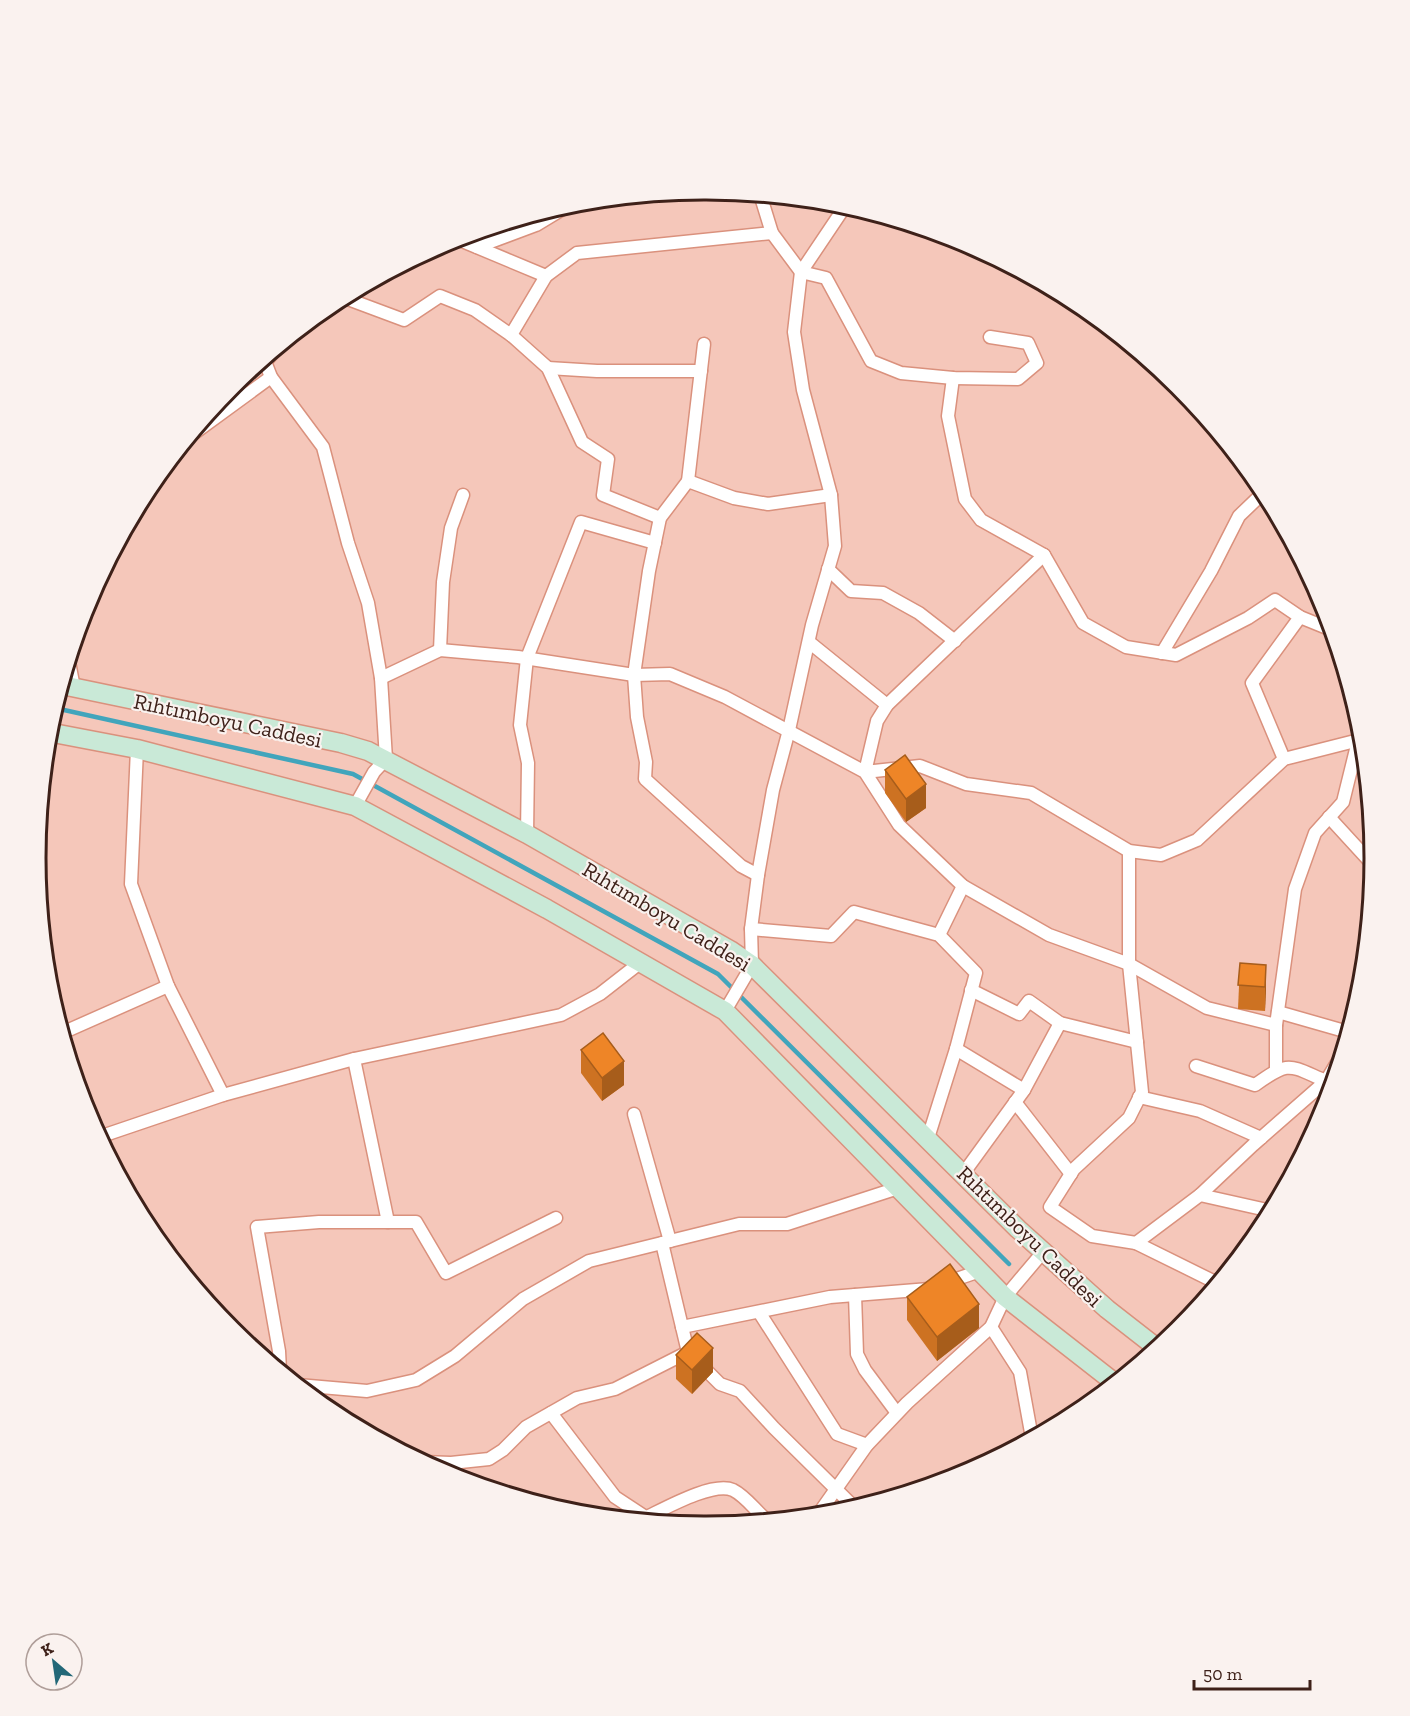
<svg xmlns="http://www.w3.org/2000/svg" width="1410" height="1716" font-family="'Zilla Slab',serif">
<rect width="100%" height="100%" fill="#f5c7ba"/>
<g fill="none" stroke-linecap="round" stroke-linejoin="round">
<path stroke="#41a5bc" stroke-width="4.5" d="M55,708L353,774L718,974L1009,1264"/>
<g stroke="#da917d" stroke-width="15">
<g id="street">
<path d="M760,194L772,233L801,272L826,278L871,361L901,373L953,378L1018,379L1037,363L1028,343L990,337"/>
<path d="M455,238L546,276"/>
<path d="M477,247L536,225L574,202"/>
<path d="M338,299L345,298L404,320L440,296L475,310L511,335L548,368L582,442L608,459L603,495L660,518"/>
<path d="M511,335L546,276L577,253L772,233"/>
<path d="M264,359L271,377L323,447L348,543L368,603L381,678L386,759L374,772L355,806"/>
<path d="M265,362L282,343"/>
<path d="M548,368L597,371H701"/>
<path d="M953,378L948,416L965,499L981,520L1044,555L1083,623L1126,647L1176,655L1248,618L1275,600L1300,617L1332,630"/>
<path d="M189,437L271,377"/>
<path d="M688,481L704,344"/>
<path d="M1044,555L887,705L877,721L865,772L920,766L966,784L1031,793L1129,851L1161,855L1197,840L1284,759L1359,740L1363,742"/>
<path d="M828,569L851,591L883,593L919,613L955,641"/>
<path d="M809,642L887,705"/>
<path d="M440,650L443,582L451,528L463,495"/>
<path d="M1162,653L1211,571L1239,516L1264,492"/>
<path d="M69,662L74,688"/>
<path d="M381,678L440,650L518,657L634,675L670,674L725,697L865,772L899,825L963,886L1049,935L1129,964L1207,1008L1276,1025"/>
<path d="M137,749L131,884L168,986L223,1095"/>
<path d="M1284,759L1252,683L1300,617"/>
<path d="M1329,817L1373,865"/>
<path d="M527,834L528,763L520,725L527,658L581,522L655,543"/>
<path d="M1129,851V964L1142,1092L1129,1118L1074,1169L1050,1207L1092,1236L1136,1243L1200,1195L1253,1145L1326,1081L1341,1056"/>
<path d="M758,875L741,866L645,779L646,762L637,717L634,675L649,571L660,518L688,481L734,498L768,504L831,495"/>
<path d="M751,929L831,936L854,912L939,935L976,973L956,1049L928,1138"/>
<path d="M939,935L963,886"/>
<path d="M971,990L1019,1014L1029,1001L1060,1023L1137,1042"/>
<path d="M725,1011L752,965L751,929L758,875L773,790L789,730L812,625L835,546L831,495L803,390L794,332L801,272L846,205"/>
<path d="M1278,1012L1348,1032"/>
<path d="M62,1033L168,986"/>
<path d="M956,1049L1024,1090"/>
<path d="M354,1059L388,1222"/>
<path d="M1196,1066L1255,1085C1290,1060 1288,1065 1326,1081L1331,1086"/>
<path d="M1276,1070V1025L1295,889L1315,833L1343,802L1361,729"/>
<path d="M1139,1097L1200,1111L1261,1138"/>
<path d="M1015,1102L1071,1174"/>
<path d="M634,1114L670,1241"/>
<path d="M99,1137L223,1095L354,1059L561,1015L600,994L641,962"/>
<path d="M963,1174L1024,1090L1060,1023"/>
<path d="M1200,1195L1271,1211"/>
<path d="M662,1243L688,1352L720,1384L740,1391L774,1428L855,1508"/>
<path d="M1136,1243L1217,1283"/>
<path d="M945,1283L980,1271"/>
<path d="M855,1295L857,1354L865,1370L897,1413"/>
<path d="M759,1312L837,1434L867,1445"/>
<path d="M682,1327L830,1297L929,1289"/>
<path d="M991,1327L1020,1372L1032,1438"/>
<path d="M280,1371L279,1351L257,1227L319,1222H416L446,1273L556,1218"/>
<path d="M298,1385L367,1391L416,1380L455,1356L523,1299L589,1261L739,1224H787L898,1188"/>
<path d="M551,1413L615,1497L653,1522"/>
<path d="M423,1462L451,1463L489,1459L503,1450L526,1427L577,1398L615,1389L688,1352"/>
<path d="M817,1516L867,1445L907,1403L991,1327L1005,1297L1043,1252"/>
<path d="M645,1518C664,1509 713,1481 733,1490C747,1497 756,1512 768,1521"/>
</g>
</g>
<g stroke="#da917d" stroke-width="21">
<g id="secondary">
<path d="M62,685L341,743L368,751L527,834L730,950L752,965L1018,1229L1107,1309L1157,1348"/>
<path d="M48,732L137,749L355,806L547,909L725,1011L1005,1297L1115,1383"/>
</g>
</g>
<use href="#street" stroke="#fff" stroke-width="12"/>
<use href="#secondary" stroke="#c9e9d7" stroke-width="18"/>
</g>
<g fill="#cd7222">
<path d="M885,770L926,808L906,822L885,793Z"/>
<path d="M1240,963L1266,988L1265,1011L1238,1009Z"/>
<path d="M581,1050L624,1085L602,1101L581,1073Z"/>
<path d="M907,1297L979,1328L937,1361L907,1320Z"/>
<path d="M676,1355L713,1372L692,1394L676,1379Z"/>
</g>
<g fill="#a75d1b">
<path d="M926,784V808L906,822V799Z"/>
<path d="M1266,965V988L1265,1011V987Z"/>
<path d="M624,1061V1085L602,1101V1078Z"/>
<path d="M979,1304V1328L937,1361V1337Z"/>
<path d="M713,1348V1372L692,1394V1370Z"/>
</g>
<g fill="#ee8527" stroke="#a75d1b" stroke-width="1.5">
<path d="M905,755L926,784L906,799L885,770Z"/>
<path d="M1240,963L1266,965L1265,987L1238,985Z"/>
<path d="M603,1033L624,1061L602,1078L581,1050Z"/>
<path d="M950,1264L979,1304L937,1337L907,1297Z"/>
<path d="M697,1333L713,1348L692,1370L676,1355Z"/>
</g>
<g text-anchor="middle" stroke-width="4.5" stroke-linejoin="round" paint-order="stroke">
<g font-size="22" fill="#3e2119" stroke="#faf2ef">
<text transform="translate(228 720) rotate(12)" y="8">Rıhtımboyu Caddesi</text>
<text transform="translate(667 916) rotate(31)" y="8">Rıhtımboyu Caddesi</text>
<text transform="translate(1030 1236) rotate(44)" y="8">Rıhtımboyu Caddesi</text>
</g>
</g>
<path d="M0 0H1410V1716H0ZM704 200H706A658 658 0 0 1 1364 858V858A658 658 0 0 1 706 1516H704A658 658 0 0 1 46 858V858A658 658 0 0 1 704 200Z" fill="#faf2ef" fill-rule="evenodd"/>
<path fill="none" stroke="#3e2119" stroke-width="3" d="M704 200H706A658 658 0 0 1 1364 858V858A658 658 0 0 1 706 1516H704A658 658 0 0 1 46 858V858A658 658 0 0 1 704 200Z"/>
<g transform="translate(54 1662) rotate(331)"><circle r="28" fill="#faf2ef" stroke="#af9e99" stroke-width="1.5"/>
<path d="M0-4.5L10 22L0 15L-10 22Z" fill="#236878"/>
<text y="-9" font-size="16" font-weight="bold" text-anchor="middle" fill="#3e2119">K</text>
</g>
<path d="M1194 1680v9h116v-9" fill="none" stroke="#3e2119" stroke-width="3"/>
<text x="1203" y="1680" font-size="18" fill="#3e2119" stroke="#faf2ef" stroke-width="4.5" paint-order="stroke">50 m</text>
</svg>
